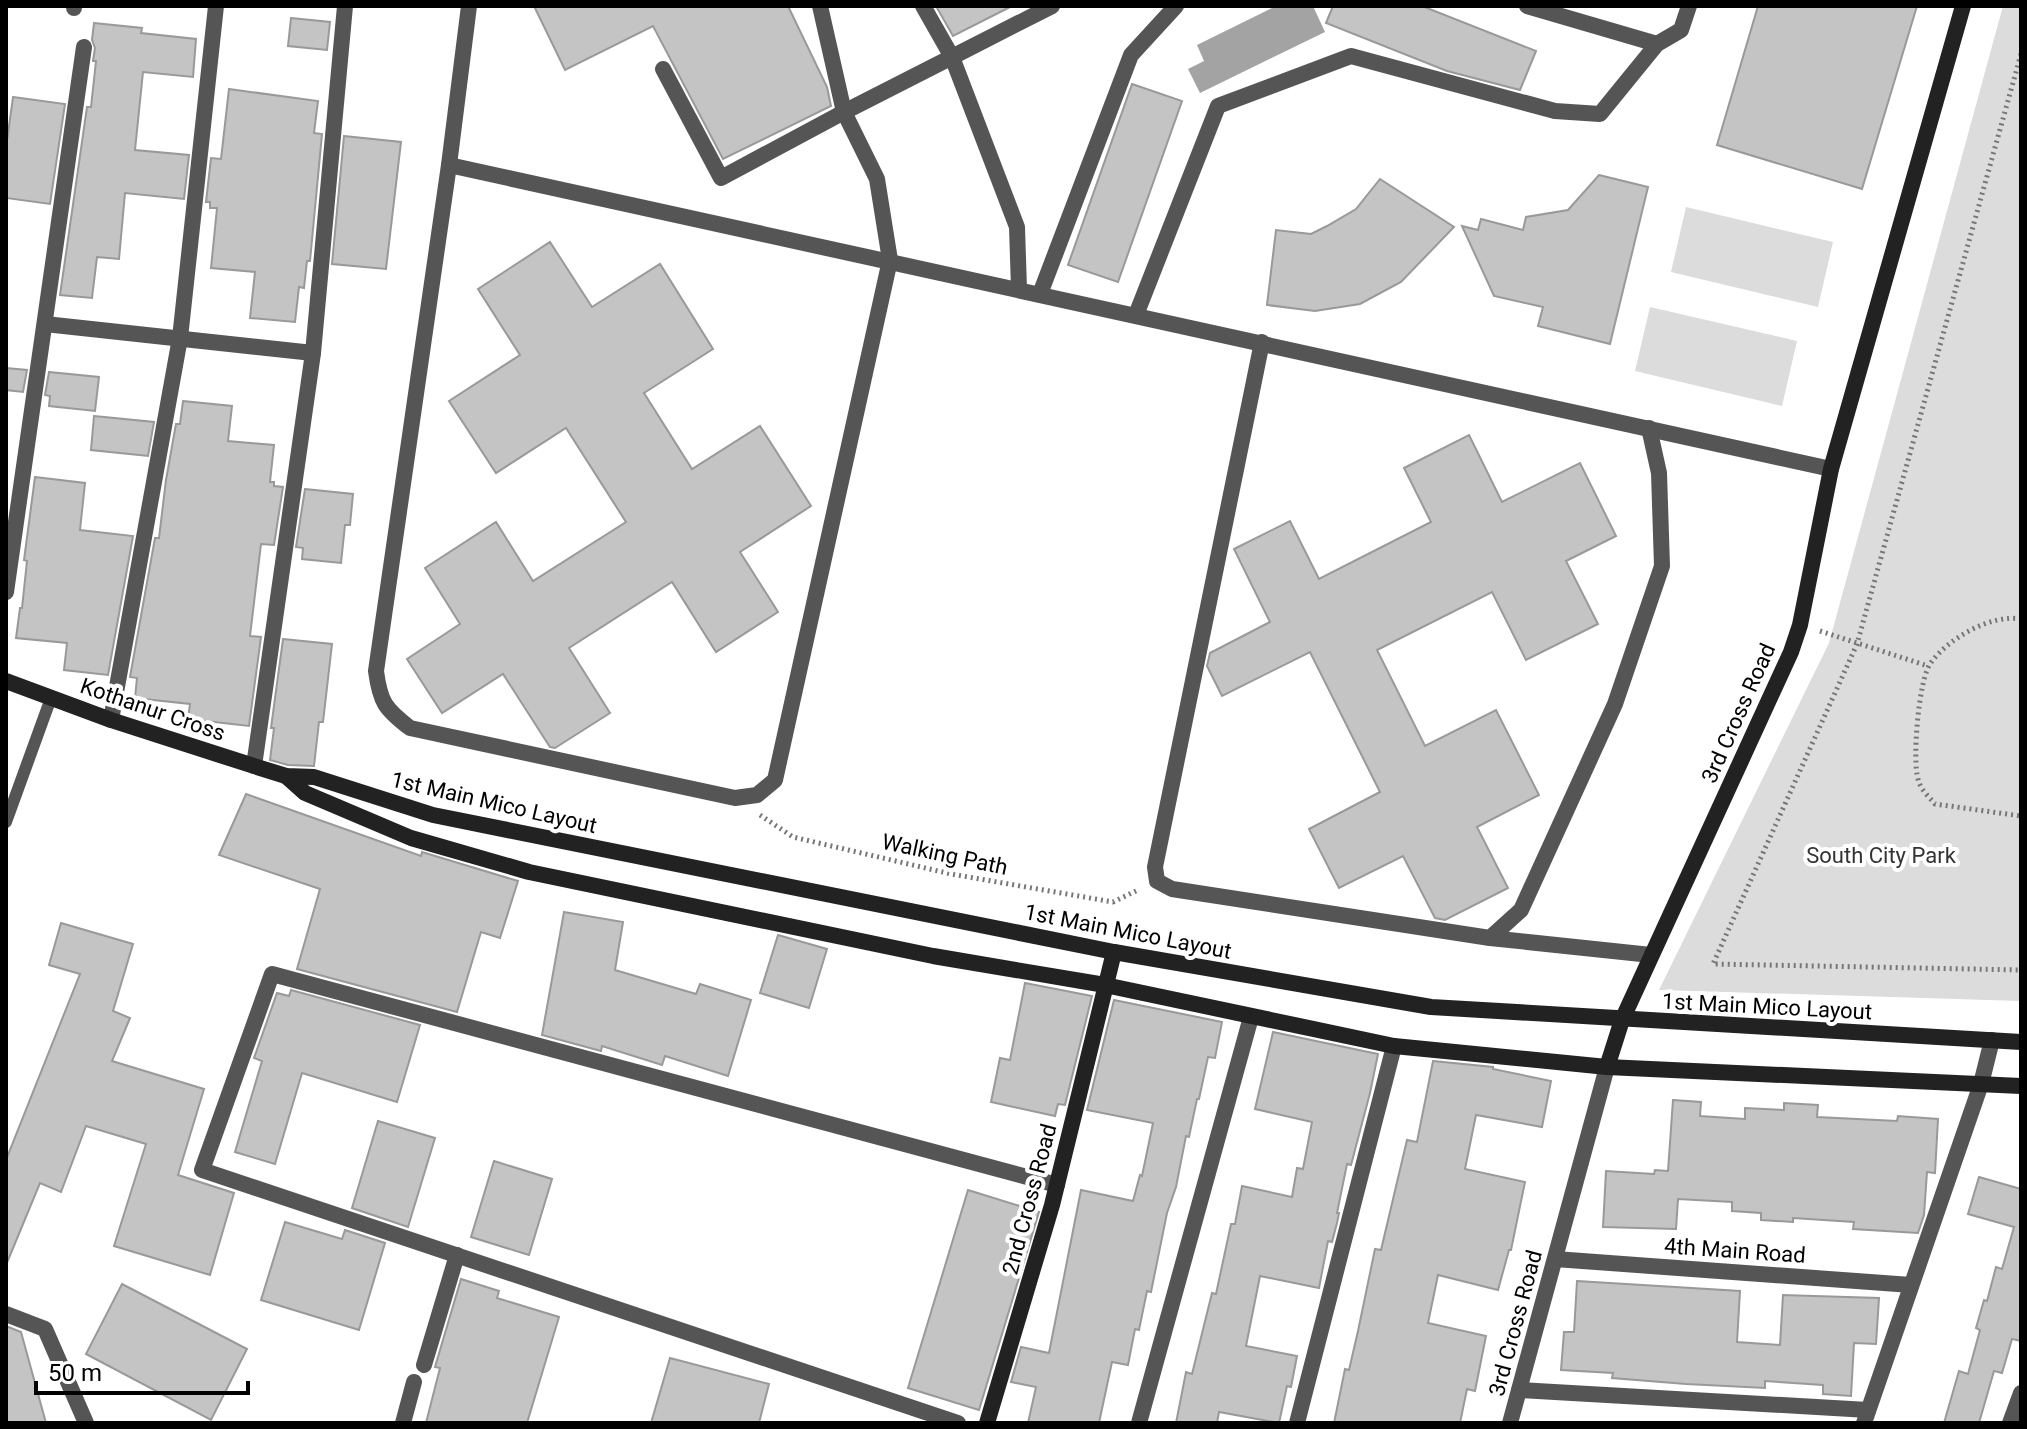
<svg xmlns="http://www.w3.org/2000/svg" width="2027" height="1429" font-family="Roboto,sans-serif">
<rect width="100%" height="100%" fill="#fff"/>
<g fill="#dcdcdc">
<path d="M2003,6H2021V1001L1659,990L1829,643Z"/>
<path d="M1686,207L1833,242L1818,307L1671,272Z"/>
<path d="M1650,307L1797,341L1782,406L1635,371Z"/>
</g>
<path fill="#a3a3a3" d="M1276,6H1313L1325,32L1200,93L1188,69L1204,61L1197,45Z"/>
<g fill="#c4c4c4" stroke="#999" stroke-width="2">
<path d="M534,6H788L827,87L831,106L723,159L653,26L565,70Z"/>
<path d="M936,6H1012L953,36Z"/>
<path d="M1333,6H1422L1536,51L1520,90L1447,71L1326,23Z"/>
<path d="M1758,6H1917L1862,189L1717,145Z"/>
<path d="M291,18L330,22L327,50L288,46Z"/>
<path d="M94,23L142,28L141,33L196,39L193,77L143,72L135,150L189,155L184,199L125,193L119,259L97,257L92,298L60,295L87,107H91L96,61H93L95,48L92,40Z"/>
<path d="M1132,84L1182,101L1118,282L1068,265Z"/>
<path d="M229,89L318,101L314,133L322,134L310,261H307L304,288L299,287L295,322L250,318L255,272L211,268L217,208H210V202H206L211,158L221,159Z"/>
<path d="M13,97L65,104L50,204L6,198V148Z"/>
<path d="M344,136L401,142L386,269L332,264Z"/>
<path d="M1599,175L1648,187L1610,344L1538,326L1543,307L1494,296L1462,226L1478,230L1481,219L1523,230L1526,217L1568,210Z"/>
<path d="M1380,179L1454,227L1401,282L1360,304L1315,311L1267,305L1276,230L1311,234L1327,226L1356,209Z"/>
<path d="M550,242L592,307L660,264L713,349L644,393L692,469L760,426L811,506L740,552L778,612L716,652L672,582L569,648L610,713L555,748L550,747L503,674L442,713L407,659L460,624L425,568L496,522L533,581L626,522L566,428L496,473L449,401L520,355L478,289Z"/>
<path d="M6,368L27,370L23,392L6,390Z"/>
<path d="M49,372L99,377L95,411L49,406L50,396L45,395Z"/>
<path d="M183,401L232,406L228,441L274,445L270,482H274V486L283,487L274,545L261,544L250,636L261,637L249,726L188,719L190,704L135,698L137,678L130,677L155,538H159L166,480L176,424H180Z"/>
<path d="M94,416L154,422L148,456L91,450Z"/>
<path d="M1469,435L1502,502L1580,463L1616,536L1566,561L1598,624L1526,660L1492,592L1377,650L1425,746L1496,710L1539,795L1477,827L1508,888L1445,920L1435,918L1403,856L1339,888L1309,829L1380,792L1310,652L1222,696L1207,666L1210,653L1270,622L1234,549L1290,521L1319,579L1431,522L1404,468Z"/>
<path d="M35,477L85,483L80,530L133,536L108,675L64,670L67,643L16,638L20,608H22L27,561L24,560Z"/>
<path d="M305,489L353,494L350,525H345L341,563L302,559L303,548L296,547Z"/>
<path d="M283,639L332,644L323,722H319L314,766L288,765L270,760L274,728H271Z"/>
<path d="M246,794L421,856L422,852L518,881L500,938L481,932L457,1012L297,969L320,889L219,855Z"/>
<path d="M564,912L623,922L615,970L696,994L700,984L751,1000L728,1076L665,1056L662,1065L602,1046L601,1051L542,1035Z"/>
<path d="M61,923L133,944L113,1011L130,1018L112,1061L204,1089L178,1175L234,1193L210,1275L114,1246L146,1144L86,1126L61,1192L40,1183L6,1265V1160L80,974L49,965Z"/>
<path d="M778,935L827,949L809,1008L760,993Z"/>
<path d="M1025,983L1092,996L1065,1105L1058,1104L1055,1116L991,1102L1000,1058L1010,1060Z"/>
<path d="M291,990L420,1025L397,1102L302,1073L275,1164L235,1152L262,1061L254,1058L277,993L289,996Z"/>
<path d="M1114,1000L1222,1022L1215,1058L1208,1057L1199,1099H1197L1189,1137L1186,1136L1176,1187L1167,1213L1151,1292L1147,1291L1139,1330L1135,1329L1128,1365L1112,1362L1099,1423H1028L1036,1387L1011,1382L1021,1347L1049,1353L1081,1190L1133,1201L1140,1175L1142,1176L1153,1123L1087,1110Z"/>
<path d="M1273,1032L1378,1054L1370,1093L1351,1165L1347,1164L1337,1213H1339L1337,1223L1332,1242L1328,1241L1319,1288L1260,1276L1246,1346L1297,1356L1291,1387L1287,1386L1279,1423L1219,1412L1217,1423H1176L1186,1372L1192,1374L1212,1293L1216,1294L1231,1224H1235L1242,1186L1292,1197L1297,1168L1303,1169L1312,1122L1255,1109Z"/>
<path d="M1433,1061L1493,1067V1069L1551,1081L1542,1127L1476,1115L1465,1169L1525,1182L1511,1250H1509L1498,1290L1438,1275L1428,1323L1486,1336L1475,1391L1467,1389L1460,1423H1334L1345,1369L1349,1370L1358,1331L1375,1249L1381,1250L1407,1140L1417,1142Z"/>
<path d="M1673,1100L1701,1102L1700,1116L1745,1119V1108L1784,1110V1103L1818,1105L1817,1117L1897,1121L1898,1116L1938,1119L1935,1173L1927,1172L1924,1215L1918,1233L1853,1229L1854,1222L1793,1218V1222L1761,1220V1213L1732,1211V1202L1678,1199L1676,1229L1603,1227L1606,1171L1654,1174L1655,1170L1668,1171Z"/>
<path d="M378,1121L435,1138L408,1227L352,1208Z"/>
<path d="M494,1161L552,1179L529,1255L471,1237Z"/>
<path d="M1979,1177L2021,1189V1341L2012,1339L2002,1373L1994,1371L1979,1423H1944L1959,1371L1968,1374L1980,1330L1976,1328L1984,1300L1987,1301L1996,1267L2002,1269L2014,1227L1968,1214Z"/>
<path d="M968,1190L1039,1212L979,1410L908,1388Z"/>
<path d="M285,1222L342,1239L345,1230L385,1243L359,1330L261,1300Z"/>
<path d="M461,1279L499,1291L497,1298L559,1317L527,1423H426L440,1368L435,1367Z"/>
<path d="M1577,1281L1740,1291L1737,1342L1780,1345L1783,1295L1879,1298L1876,1344L1854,1343L1851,1396L1823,1394V1385L1765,1381V1388L1686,1384L1612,1378L1613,1373L1561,1370L1564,1332H1574Z"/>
<path d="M122,1284L247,1349L211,1420L86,1354Z"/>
<path d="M6,1326L21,1332L46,1423H6Z"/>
<path d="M670,1358L769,1384L759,1423H651Z"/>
</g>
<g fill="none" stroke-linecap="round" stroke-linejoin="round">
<g stroke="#777" stroke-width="5" stroke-dasharray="2 4" stroke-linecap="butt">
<path d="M2021,54L1857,644L1713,964L2021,970"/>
<path d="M2021,619C1991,614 1948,638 1930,664C1919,680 1912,759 1918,779C1920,789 1929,797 1935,804L2021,816"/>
<path d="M1820,631L1928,666"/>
<path d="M760,815L793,837L951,874L1113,902L1138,890"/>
</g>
<path stroke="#555" stroke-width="12" d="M6,822L51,698"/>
<g stroke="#555" stroke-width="16">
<path d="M74,6V8"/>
<path d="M469,6L449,165L376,671C380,702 385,709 410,728L735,798L757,795L775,780L890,260L877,179L844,112L952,57L1017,227L1019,289"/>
<path d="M923,6L952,57L1052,6"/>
<path d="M1527,6L1657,44"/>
<path d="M663,69L721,178L844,112L820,6"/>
<path d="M449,165L1831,469"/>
<path d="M1040,294L1131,55L1176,6"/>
<path d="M1136,315L1218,106L1351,56L1555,111L1600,114L1657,44L1681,30L1689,6"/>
<path d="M45,324L313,353"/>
<path d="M1262,342L1155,867L1157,881L1172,889L1490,938L1521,910L1615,704L1662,566L1659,473L1649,428"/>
<path d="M6,592L84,47"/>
<path d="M111,720L180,338L216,6"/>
<path d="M254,766L313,353L345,6"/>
<path d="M1490,938L1651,955"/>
<path d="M1555,1259L1911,1285"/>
<path d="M6,1314L45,1329L86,1423"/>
<path d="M424,1365L457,1255"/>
<path d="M1519,1390L1868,1410"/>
<path d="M403,1423L414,1382"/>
<path d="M958,1423L202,1170L272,974L1057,1185"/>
<path d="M1139,1423L1251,1017"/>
<path d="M1297,1423L1394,1046"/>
<path d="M1510,1423L1607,1067"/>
<path d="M1864,1423L1981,1084L1992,1040"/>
<path d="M2010,1423L2021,1393"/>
</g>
<g stroke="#222" stroke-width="16">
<path d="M6,681L111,720L254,766L286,776L314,777L433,815L1114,952L1431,1007L2021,1042"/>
<path d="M286,776L305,793L411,838L529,872L933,956L1105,985L1394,1046L1607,1067L2021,1086"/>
<path d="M1607,1067L1622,1020L1791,652L1800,625L1831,469L1963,6"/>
<path d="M987,1423L1052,1205L1114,952"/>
</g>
</g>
<g text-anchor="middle" stroke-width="8" stroke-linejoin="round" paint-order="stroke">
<g font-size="22" fill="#000" stroke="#fff">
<text transform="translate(153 709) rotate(19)" y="8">Kothanur Cross</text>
<text transform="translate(1738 713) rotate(-66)" y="8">3rd Cross Road</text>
<text transform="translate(494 802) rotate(13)" y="8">1st Main Mico Layout</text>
<text transform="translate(945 854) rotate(12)" y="8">Walking Path</text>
<text transform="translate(1128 931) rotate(11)" y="8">1st Main Mico Layout</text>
<text transform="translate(1767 1006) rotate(3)" y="8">1st Main Mico Layout</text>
<text transform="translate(1029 1199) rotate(-75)" y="8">2nd Cross Road</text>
<text transform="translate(1735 1250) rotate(4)" y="8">4th Main Road</text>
<text transform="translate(1515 1323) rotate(-75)" y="8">3rd Cross Road</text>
</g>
<g font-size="22" fill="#333" stroke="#fff">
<text x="1881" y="863">South City Park</text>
</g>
</g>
<rect width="2027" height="1429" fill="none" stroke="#000000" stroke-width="16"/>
<path d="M36 1381v12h212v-12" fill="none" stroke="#000000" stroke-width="4"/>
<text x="48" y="1381" font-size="24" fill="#000000" stroke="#ffffff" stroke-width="6" paint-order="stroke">50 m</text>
</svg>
